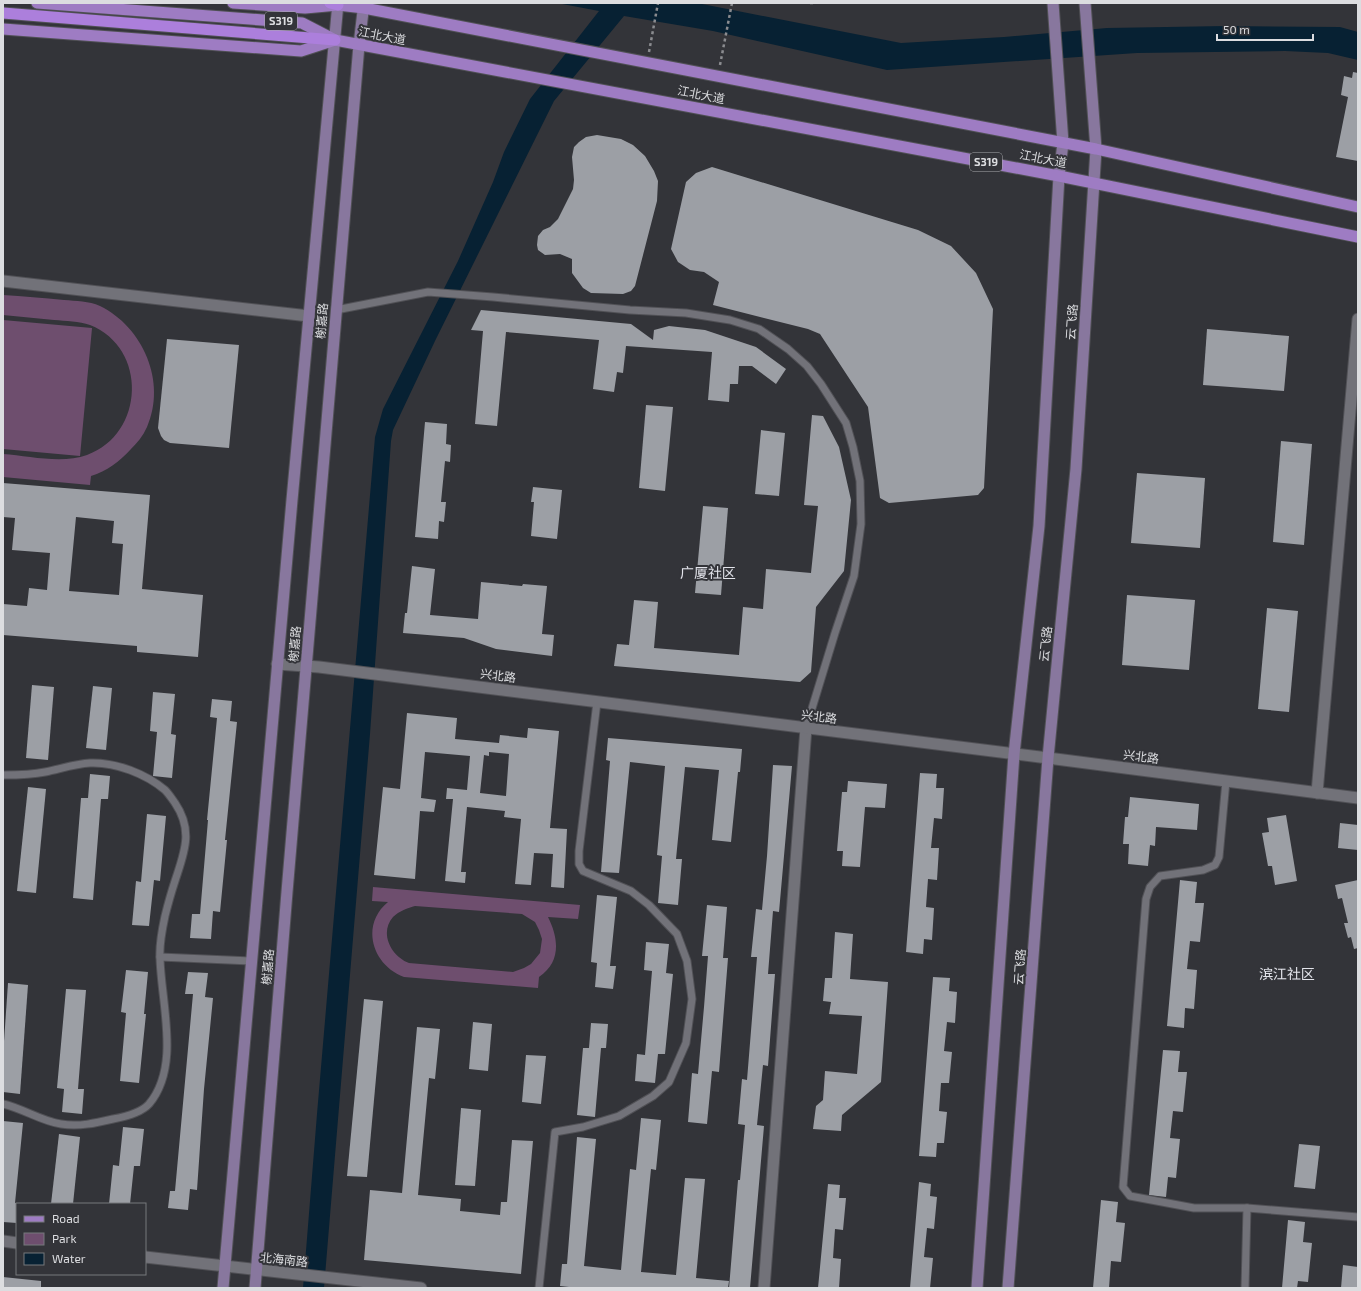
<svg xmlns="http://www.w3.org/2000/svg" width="1361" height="1291" font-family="'Exo 2','Noto Sans SC',sans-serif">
<rect width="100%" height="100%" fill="#333439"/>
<g fill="#6e4e6e" fill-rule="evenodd">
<path d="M3,295C23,296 43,298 64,300C76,301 89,301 100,306C143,327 167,382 147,427C143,436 137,443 131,449C119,462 107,471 91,476L90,485L3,477V454C29,456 62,464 87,455C145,434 148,348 90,325C79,321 66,321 54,320C37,318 20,317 3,315Z"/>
<path d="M3,320L92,328L80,456L3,449Z"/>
<path d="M373,887L580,905L578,919L548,917C559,939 561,962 539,977L538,988L404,977C372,965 360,925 388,902L372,901ZM415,906L522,914L535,922L539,930L542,939L540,953L531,964L524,968L513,972L409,963C391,956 379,933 393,917C399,911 408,908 415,906Z"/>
</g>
<path fill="#072133" d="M557,3H697L901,43L1004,37L1107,28L1226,26L1340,27L1358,32V60L1328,53L1285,51L1137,53L887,70L713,31L624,16L554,101L435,341L393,430L391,441L370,734L324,1288H303L317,1114L375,437L383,409L458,261L493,182L504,152L530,99L599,11Z"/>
<g fill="#9c9fa5" fill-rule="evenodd">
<path d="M1353,72L1358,73V161L1336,157L1348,97L1341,95L1344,76L1352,78Z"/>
<path d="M597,135L621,139L633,145L645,156L654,171L658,181L657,201L635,286L631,291L623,294L591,293L583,288L572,273V259L560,254L545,255L538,250L537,245L538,236L543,230L550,227L558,219L573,189L574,180L572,157L574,147L579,142L586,137Z"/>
<path d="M712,167L918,230L951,246L976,273L993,309L984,488L978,495L889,503L880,498L868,407L820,334L808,329L713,305L719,282L704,272L690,270L678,262L671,249L686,182L696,173Z"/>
<path d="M481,310L631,324L653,340L654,330L669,326L705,330L756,347L786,369L776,384L752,366H739L738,384H730L729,402L708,400L712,352L626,346L623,373L617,372L614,392L593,389L599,340L506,332L497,426L475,424L483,331L471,330Z"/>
<path d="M1207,329L1289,336L1284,391L1203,385Z"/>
<path d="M167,339L239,345L229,448L170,443L164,440L161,436L158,428Z"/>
<path d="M646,405L673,407L665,491L639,488Z"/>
<path d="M812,415L823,416L839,447L851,500L844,571L816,607L811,672L800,682L614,666L617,644L629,645L634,600L658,602L654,648L739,655L743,607L763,609L766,569L811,573L818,506L804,505Z"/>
<path d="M425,422L447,424L446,444L451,445L450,462L445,461L441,502H446L444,522L439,521L438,539L415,537Z"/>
<path d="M761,430L785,433L779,496L755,494Z"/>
<path d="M1281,441L1312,444L1304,545L1273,542Z"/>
<path d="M1137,473L1205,478L1200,548L1131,543Z"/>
<path d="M3,483L150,495L142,589L203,595L198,657L137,652V646L3,635V604L27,606L29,588L47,590L50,553L12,550L15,518L3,517ZM76,517L114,521L112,543L123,544L119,595L69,591Z"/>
<path d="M533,487L562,490L557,539L531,536L534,502H531Z"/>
<path d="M703,506L728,508L721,595L695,593Z"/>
<path d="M412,566L435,569L430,615L478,619L481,582L522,586L523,584L547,586L542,634L554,635L552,656L496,649L464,638L403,633L405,613H407Z"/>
<path d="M1127,595L1195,600L1189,670L1122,665Z"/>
<path d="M1267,608L1298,611L1289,712L1258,709Z"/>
<path d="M32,685L54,687L48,760L26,758Z"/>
<path d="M93,686L112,688L106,750L86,748Z"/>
<path d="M153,692L175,694L171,734L176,735L172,778L153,776L157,732L150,731Z"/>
<path d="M212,699L232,701L230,721L237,722L225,840H227L220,912L213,911L211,939L190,938L192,914H200L208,820H207L217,718L210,717Z"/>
<path d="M407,713L457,718L455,739L499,743L500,735L527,738L528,728L559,731L550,828L567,829L564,888L551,887L553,854L534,853L531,885L515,884L521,819L504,817L505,811L467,807L461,872H466L465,883L445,881L453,799H446L447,788L467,790L470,756L425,752L421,798L436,800L434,812L420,811L415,879L374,875L383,787L400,789ZM489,752L509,754L506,796L480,793L484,755L489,756Z"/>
<path d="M608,738L742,749L740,772H738L731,842L712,840L719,770L685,767L676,859H682L678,905L658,903L662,856L657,855L665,766L630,762L619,873L601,872L610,761L606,760Z"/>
<path d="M773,765L792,766L779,912L773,911L768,974H775L768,1066L763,1065L757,1125L764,1126L750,1288H729L738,1180H740L745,1125L738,1124L742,1079L747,1080L757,957H751L756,909L762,910L767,856Z"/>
<path d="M920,773L937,774L936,788H944L942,819L934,818L931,848H939L937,880L928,879L926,907L934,908L932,940L924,939L923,954L906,952Z"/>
<path d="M90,774L110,776L108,799H101L93,900L73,898L81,798H88Z"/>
<path d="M848,781L887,784L885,808L865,807L860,867L842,866L843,851H837L842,792H847Z"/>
<path d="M28,787L46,789L36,893L17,891Z"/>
<path d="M1130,797L1199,804L1197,830L1156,827L1155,846L1150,845L1148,866L1128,864L1129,844H1123L1125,817H1128Z"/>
<path d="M147,814L166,816L160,881L154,880L149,926L132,925L136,881L141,882Z"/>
<path d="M1286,815L1297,881L1275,885L1272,866H1268L1262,833L1269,832L1267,818Z"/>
<path d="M1340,823L1358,825V850L1338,848Z"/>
<path d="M1180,880L1197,882L1195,903H1204L1200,942L1190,941L1187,969L1197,970L1194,1009L1185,1008L1184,1028L1167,1026Z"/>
<path d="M1358,880V948L1354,949L1351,937L1348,938L1344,923H1348L1342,898L1338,899L1335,885Z"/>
<path d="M597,895L617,897L610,966H616L613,989L595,987L597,963L591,962Z"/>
<path d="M707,905L727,907L723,958H728L719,1072L712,1071L707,1124L688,1122L692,1073L698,1074L704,1007L708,956H702Z"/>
<path d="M835,932L853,934L850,979L888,982L881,1082L842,1115L841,1131L813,1129L816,1106L823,1100L825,1071L857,1074L862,1016L829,1014L831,1002L823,1001L825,978H832Z"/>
<path d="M646,942L669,944L666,973L673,974L665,1054H658L655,1083L635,1081L637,1054L645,1055L652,971L644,970Z"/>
<path d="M126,970L148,972L144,1014H146L139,1083L120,1081L126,1013L121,1012Z"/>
<path d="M188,972L208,973L205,997L213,998L204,1089L197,1190L190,1189L188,1210L168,1208L170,1191H175L193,994H185Z"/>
<path d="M933,977L950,978L949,991L957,992L955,1023L947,1022L944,1051L952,1052L949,1083H941L939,1111L947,1112L944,1143H937L936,1157L919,1156Z"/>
<path d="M8,983L28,985L20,1094L3,1092V1056Z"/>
<path d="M66,989L86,990L78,1089H84L82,1114L62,1112L64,1089L57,1088Z"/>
<path d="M364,999L383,1001L367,1177L347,1176Z"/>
<path d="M473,1022L492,1024L488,1071L469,1069Z"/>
<path d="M591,1023L608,1024L606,1048H601L595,1117L577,1115L583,1048H589Z"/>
<path d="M417,1027L440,1029L435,1079L429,1078L418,1195L461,1199L460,1211L500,1215L501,1202H507L512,1140L533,1141L521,1274L364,1260L370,1190L402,1193Z"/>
<path d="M1163,1050L1180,1051L1178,1072H1187L1183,1112L1173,1111L1170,1138L1180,1139L1176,1178L1168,1177L1166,1197L1149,1195Z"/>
<path d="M526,1055L546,1056L541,1104L522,1102Z"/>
<path d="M461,1108L481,1110L475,1186L455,1185Z"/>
<path d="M641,1118L661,1120L656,1170L651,1169L641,1272L676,1275L685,1178L705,1179L696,1278L729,1281L728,1288H578L560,1286L562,1264H567L577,1137L596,1139L584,1266L621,1270L630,1169L636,1170Z"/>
<path d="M3,1121L23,1123L15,1203H17V1223L3,1222Z"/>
<path d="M123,1127L144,1129L140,1166H134L130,1204H109L113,1165L119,1166Z"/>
<path d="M59,1134L80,1137L73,1204H51Z"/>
<path d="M1299,1144L1320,1146L1315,1189L1294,1187Z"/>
<path d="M919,1182L931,1184L930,1196L937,1197L934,1229L927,1228L924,1257L933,1258L930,1288H910Z"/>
<path d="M828,1184L840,1185L839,1198H846L843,1230L835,1229L833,1258L841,1259L839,1288H818Z"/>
<path d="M1101,1200L1118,1202L1116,1222L1125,1223L1121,1262L1111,1261L1109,1288H1093Z"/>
<path d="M1288,1220L1305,1222L1303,1242L1312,1243L1308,1282L1298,1281L1297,1288H1282Z"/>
<path d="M1343,1265L1358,1267V1288H1341Z"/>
<path d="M3,1277L41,1281V1288H3Z"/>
</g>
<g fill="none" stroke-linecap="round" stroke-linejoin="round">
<g stroke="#515156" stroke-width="9">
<g id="service">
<path d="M336,310L428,292L493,297L630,310L686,313L730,320L759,329L788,349L807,366L821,384L846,423L853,447L860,481L861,524L854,576L835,633L806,728"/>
<path d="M3,775C17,775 31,775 45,772C60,769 74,764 90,763C116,762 146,774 165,790C169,794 172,799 175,803C194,831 184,853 175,881C171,893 168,904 165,916C162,930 159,944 160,958C161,1003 181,1066 149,1104C141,1113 124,1117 113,1119C96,1123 79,1127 61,1124C43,1122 22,1108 3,1104"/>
<path d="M1226,781L1219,857L1215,865L1203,870L1160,876L1150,887L1146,899L1123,1187L1130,1196L1194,1208H1247L1358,1217"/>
<path d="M160,957L251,961"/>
<path d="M539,1288L555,1132L583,1127L619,1116L653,1096L669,1082L686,1043L692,999L687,961L677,934L649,905L631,891L583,871L579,864V851L597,702"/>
<path d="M1245,1288L1247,1208"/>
</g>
</g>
<g stroke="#515156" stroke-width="13">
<g id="minor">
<path d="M3,281L309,316"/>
<path d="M1317,793L1358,319"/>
<path d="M764,1288L806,728"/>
</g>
</g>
<g stroke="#515156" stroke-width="13">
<g id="tertiary">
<path d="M277,664L319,667L1048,758L1358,798"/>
<path d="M3,1241L17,1243"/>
<path d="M145,1257L421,1288"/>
</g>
</g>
<g stroke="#515156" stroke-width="13">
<g id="secondary">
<path d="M223,1288L292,500L338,3"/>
<path d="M255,1288L287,892L359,45L364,3"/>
<path d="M977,1288L1014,754L1039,526L1059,176L1063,143L1053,3"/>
<path d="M1008,1288L1048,758L1076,469L1096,149L1085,3"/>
</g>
</g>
<g stroke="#515156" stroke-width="13">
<g id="primary">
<path d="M37,3L302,23L335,40L1059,176L1358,237"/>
<path d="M233,3L305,8L338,5L364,8L1096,149L1358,207"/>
<path d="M3,29L301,51L335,40"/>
</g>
</g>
<g stroke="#515156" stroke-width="13">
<g id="trunk">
<path d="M330,3L338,5"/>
<path d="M3,13L335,40"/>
</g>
</g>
<g stroke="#8b8c90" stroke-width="2.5" stroke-dasharray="3 3" stroke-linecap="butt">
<path d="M810,3H814"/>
<path d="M649,52L658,3"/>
<path d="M720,65L732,3"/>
</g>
<use href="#service" stroke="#727279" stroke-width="7"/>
<use href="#minor" stroke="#727279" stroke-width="11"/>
<use href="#tertiary" stroke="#727279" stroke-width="11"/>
<use href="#secondary" stroke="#88779e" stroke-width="11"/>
<use href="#primary" stroke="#9e7cc3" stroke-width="11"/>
<use href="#trunk" stroke="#ac7fdc" stroke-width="11"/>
</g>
<g text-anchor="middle" stroke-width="4" stroke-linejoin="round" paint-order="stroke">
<g fill="#333439" stroke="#a9aaae" stroke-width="1">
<rect x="265" y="12" width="32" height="18" rx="3"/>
<rect x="970" y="153" width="32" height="18" rx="3"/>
</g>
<g font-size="11" font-weight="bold" fill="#dcdde0">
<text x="281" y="25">S319</text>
<text x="986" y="166">S319</text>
</g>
<g font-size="12" fill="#dcdde0" stroke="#333439">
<text transform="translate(382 36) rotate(11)" y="4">江北大道</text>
<text transform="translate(701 95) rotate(11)" y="4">江北大道</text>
<text transform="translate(1043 159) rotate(11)" y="4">江北大道</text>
<text transform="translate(322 321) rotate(-85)" y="4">榭嘉路</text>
<text transform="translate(1072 322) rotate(-86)" y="4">云飞路</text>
<text transform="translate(295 644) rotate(-85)" y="4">榭嘉路</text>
<text transform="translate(1046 644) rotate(-84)" y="4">云飞路</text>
<text transform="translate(498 676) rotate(7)" y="4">兴北路</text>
<text transform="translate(819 717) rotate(7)" y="4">兴北路</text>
<text transform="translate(1141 757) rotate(7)" y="4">兴北路</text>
<text transform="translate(268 967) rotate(-85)" y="4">榭嘉路</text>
<text transform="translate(1020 967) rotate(-86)" y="4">云飞路</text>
<text transform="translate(284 1260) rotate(6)" y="4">北海南路</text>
</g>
<g font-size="14" fill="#e3e4eb" stroke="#333439">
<text x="708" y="578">广厦社区</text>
<text x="1287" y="979">滨江社区</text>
</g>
</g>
<rect width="1361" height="1291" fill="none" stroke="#dcdde0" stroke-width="8"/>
<rect x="16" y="1203" width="130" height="72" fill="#333439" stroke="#77787c"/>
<rect x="24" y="1216" width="20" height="6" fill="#9e7cc3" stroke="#77787c"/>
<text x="52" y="1223" font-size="12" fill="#dcdde0">Road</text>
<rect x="24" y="1233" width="20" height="12" fill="#6e4e6e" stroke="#77787c"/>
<text x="52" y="1243" font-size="12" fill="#dcdde0">Park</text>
<rect x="24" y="1253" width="20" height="12" fill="#072133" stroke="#77787c"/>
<text x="52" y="1263" font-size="12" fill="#dcdde0">Water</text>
<path d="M1217 34v6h96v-6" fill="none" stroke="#dcdde0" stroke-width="2"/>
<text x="1223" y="34" font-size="12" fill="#dcdde0" stroke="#333439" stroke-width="3" paint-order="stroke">50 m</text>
</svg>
